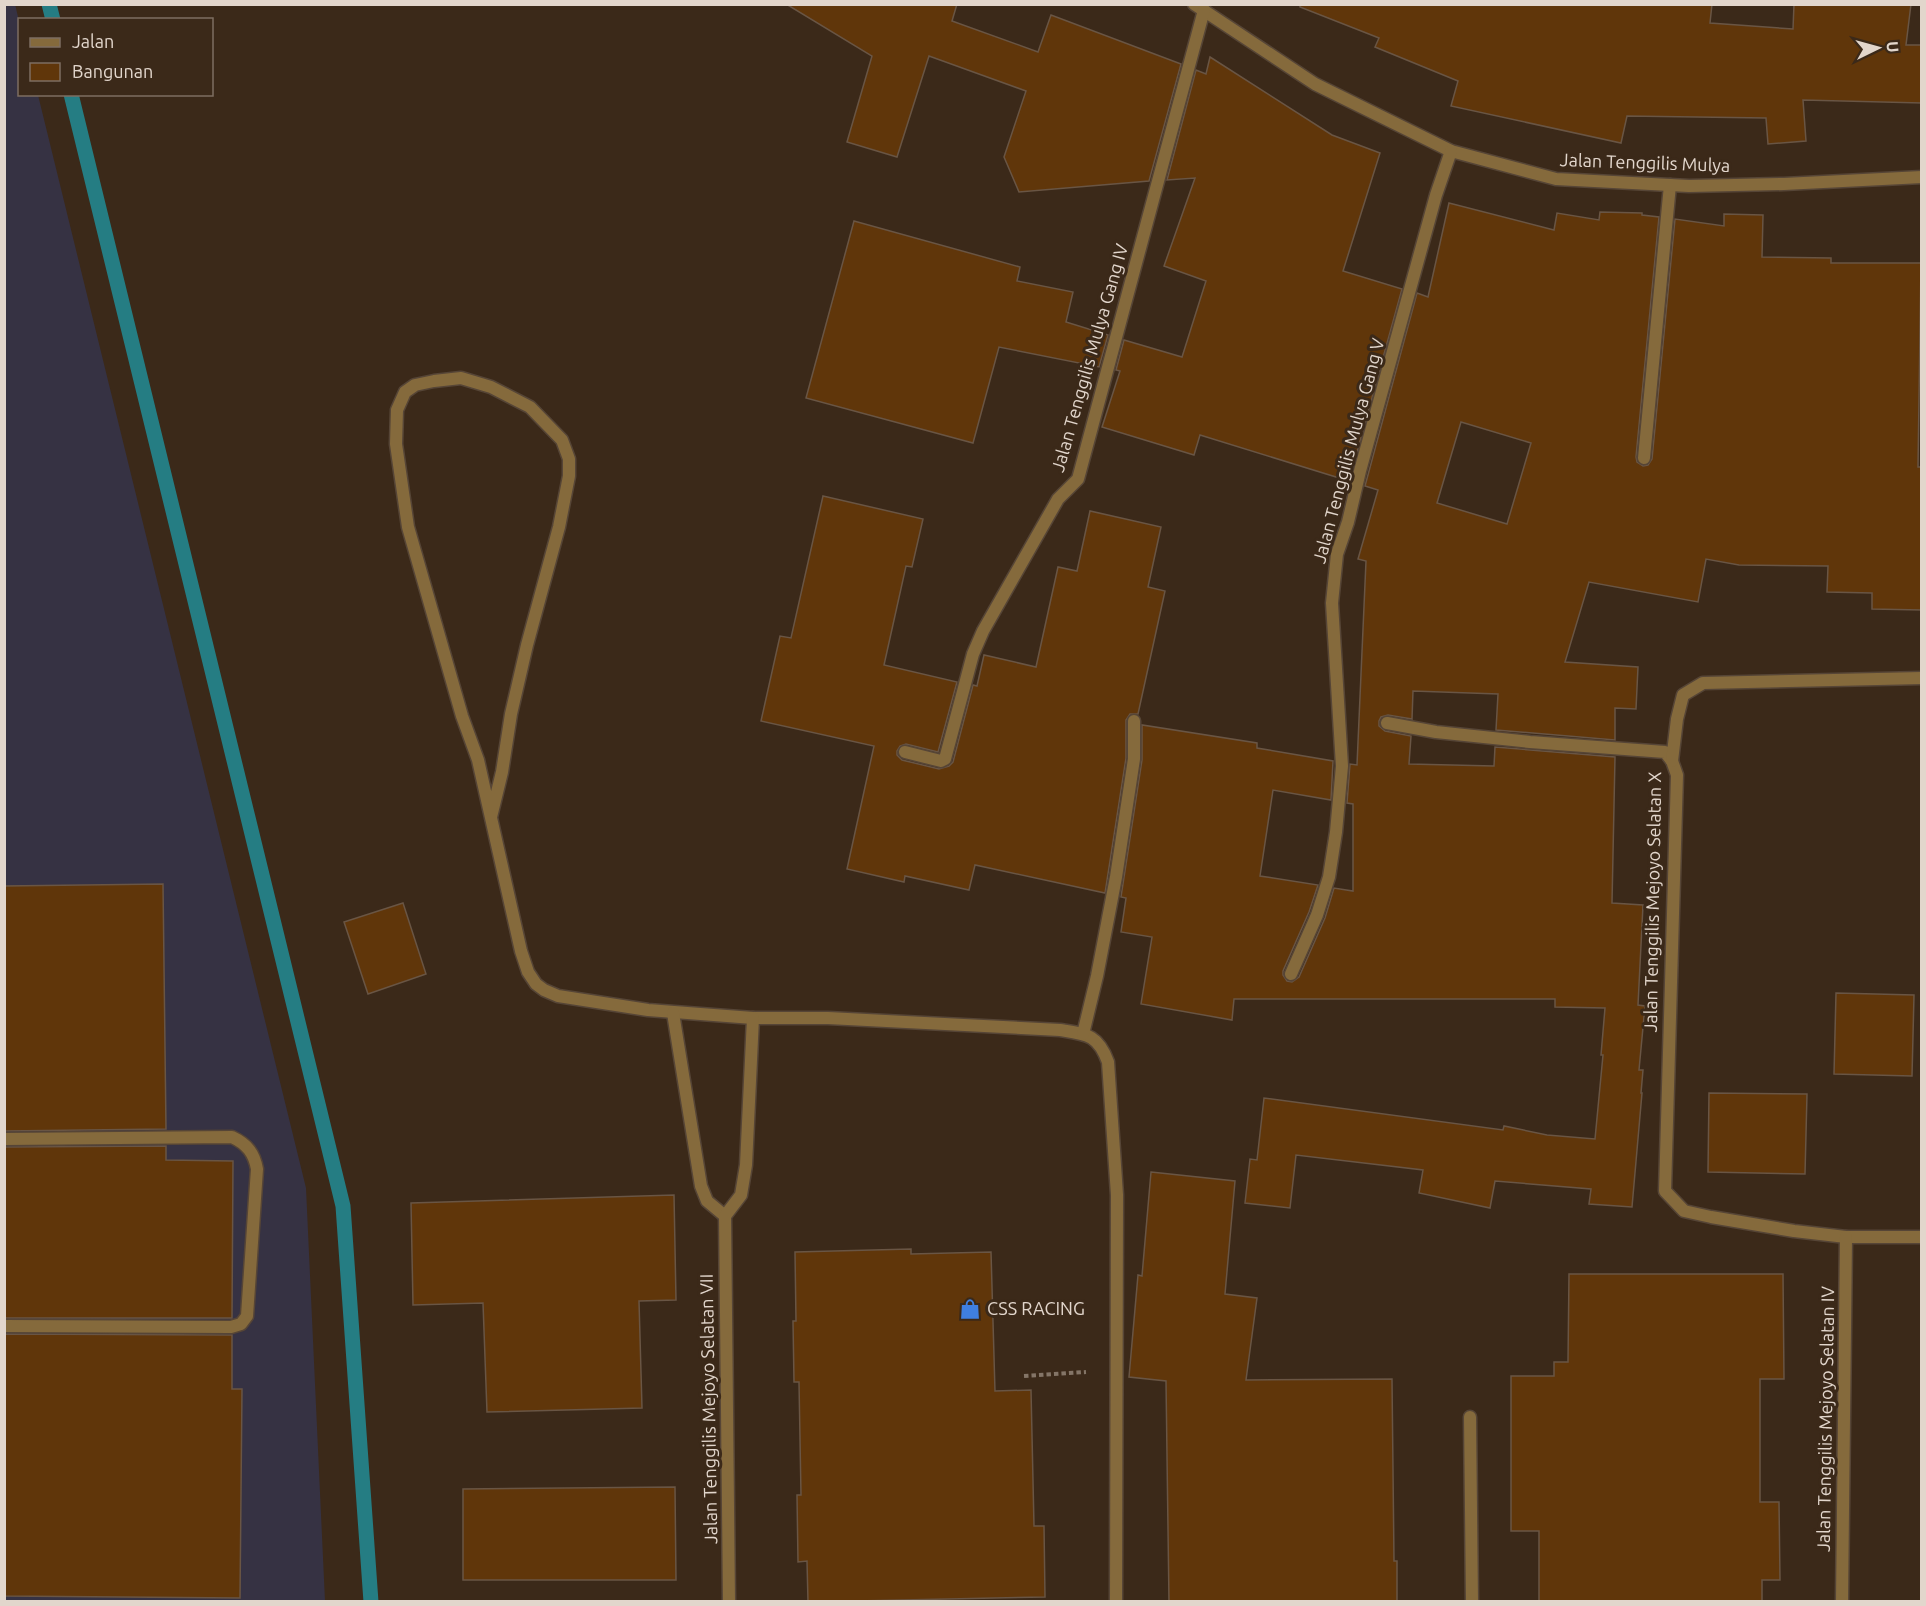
<svg xmlns="http://www.w3.org/2000/svg" width="1926" height="1606" font-family="Ubuntu,sans-serif">
<rect width="100%" height="100%" fill="#3b2919"/>
<path fill="#363243" d="M15,4L19,21L20,94L38,95L306,1188L325,1601L5,1602L4,5Z"/>
<g fill="none" stroke-linecap="round" stroke-linejoin="round">
<g stroke="#257d83" stroke-width="15">
<path d="M49,4L53,20"/>
<path d="M71,94L343,1206L371,1602"/>
</g>
</g>
<g fill="#60360a" stroke="#695544" stroke-width="1.5" fill-rule="evenodd">
<path d="M786,4H957L952,21L1038,52L1051,15L1181,64L1149,181L1019,192L1004,157L1026,91L929,56L897,157L847,142L872,56Z"/>
<path d="M1300,4H1712L1710,23L1793,29L1794,4H1911L1906,45H1922V103L1803,100L1806,141L1768,144L1766,118L1627,116L1621,143L1451,106L1458,81L1375,47L1379,38L1300,7Z"/>
<path d="M1210,57L1332,135L1380,153L1343,271L1402,289L1349,481L1200,435L1194,455L1102,427L1120,371L1116,370L1124,340L1182,357L1206,281L1164,266L1195,178L1167,180L1196,70L1206,74Z"/>
<path d="M1449,203L1554,230L1557,213L1599,220L1600,212L1642,213V215L1659,217L1636,457L1637,462L1643,466L1648,465L1652,459L1675,219L1724,226V214L1763,215L1762,257L1831,258V263H1921L1918,467H1922V610L1872,609V593L1827,592L1828,566L1739,565L1706,559L1698,602L1589,582L1565,662L1638,667L1636,709L1615,708V740L1496,730L1498,694L1413,691L1412,719L1388,715L1381,717L1379,721V726L1385,731L1411,736L1409,764L1494,766L1495,747L1615,757L1612,903L1643,905L1638,1005L1645,1006L1639,1070H1643L1641,1093H1642L1632,1207L1589,1204L1591,1189L1495,1181L1490,1208L1419,1193L1423,1170L1296,1155L1290,1208L1245,1203L1250,1159L1257,1160L1264,1098L1503,1130L1504,1126L1547,1135L1595,1139L1603,1055H1601L1605,1008L1555,1007V999H1234L1232,1020L1141,1004L1152,937L1121,932L1126,898L1121,897L1142,760V725L1257,743V748L1333,761L1331,800L1273,790L1260,876L1318,885L1309,912L1283,971V975L1287,981L1292,982L1299,977L1325,918L1334,888L1353,891V804L1347,803L1350,764L1357,765L1366,561L1358,559L1378,490L1365,486L1417,293L1428,297ZM1461,422L1531,443L1507,524L1437,503Z"/>
<path d="M854,221L1020,267L1017,281L1073,292L1066,322L1108,335L1099,367L999,347L973,443L806,398Z"/>
<path d="M823,496L923,519L912,567L906,566L884,665L957,682L938,752L906,744L900,746L897,751V755L902,760L939,769L949,766L953,762L973,685L977,686L984,655L1036,667L1058,567L1077,571L1090,511L1161,527L1148,587L1165,591L1138,714H1130L1126,720V758L1105,893L975,865L969,890L905,876L904,882L847,869L874,746L761,721L780,636L791,638Z"/>
<path d="M163,884L166,1129L4,1131V886Z"/>
<path d="M403,903L426,974L368,994L344,922Z"/>
<path d="M1836,993L1914,995L1912,1076L1834,1074Z"/>
<path d="M1709,1093L1807,1094L1805,1174L1708,1172Z"/>
<path d="M166,1146V1160L233,1161L232,1318H4V1147Z"/>
<path d="M1151,1172L1235,1181L1225,1294L1257,1298L1246,1380L1392,1379L1394,1561H1397V1602H1169L1166,1381L1129,1377L1138,1275L1142,1276Z"/>
<path d="M674,1195L676,1300L639,1301L642,1408L487,1412L483,1303L413,1305L411,1203Z"/>
<path d="M911,1249V1254L991,1252L995,1391L1031,1390L1034,1526H1044L1045,1597L808,1602L807,1561L798,1562L797,1495H801L799,1382H794L793,1321H796L795,1252Z"/>
<path d="M1569,1274H1783L1784,1379H1760V1502H1779L1780,1580H1762V1602H1539V1531H1511V1376H1554V1362H1568Z"/>
<path d="M4,1334L232,1335V1389H242L240,1598L4,1596Z"/>
<path d="M675,1487L676,1580H463V1489Z"/>
</g>
<g fill="none" stroke-linecap="round" stroke-linejoin="round">
<g stroke="#564536" stroke-width="15">
<g id="service">
<path d="M1644,458L1670,185"/>
<path d="M4,1139L232,1137C247,1144 254,1153 257,1169L247,1316L241,1324L231,1327L4,1326"/>
</g>
</g>
<g stroke="#564536" stroke-width="15">
<g id="minor">
<path d="M1194,4L1315,84L1451,151L1556,179L1689,186L1784,184L1922,177"/>
<path d="M1387,723L1436,732L1530,742L1665,752L1672,761L1677,775L1665,1191L1684,1211L1711,1217L1794,1231L1846,1237H1922"/>
<path d="M905,752L941,761L945,759L973,654L983,631L1058,499L1078,479L1204,10"/>
<path d="M1672,761L1677,719L1683,695L1703,683L1922,678"/>
<path d="M491,817L502,772L511,714L527,645L559,527L569,476V459L562,440L530,407L491,387L461,378L434,381L415,385L405,392L397,410L396,444L408,527L462,716L478,760L521,951L528,972L536,984L544,990L558,996L648,1010L753,1018H828L1060,1030C1086,1034 1098,1034 1108,1062L1117,1195L1116,1602"/>
<path d="M1291,974L1317,915L1329,877L1336,832L1342,766L1332,603L1337,554L1348,522L1360,471L1436,195L1451,151"/>
<path d="M673,1013L701,1186L707,1201L725,1216"/>
<path d="M1083,1034L1097,976L1116,877L1134,759V721"/>
<path d="M1470,1417L1472,1602"/>
<path d="M729,1602L725,1216L741,1195L746,1165L753,1018"/>
<path d="M1842,1602L1846,1237"/>
</g>
</g>
<path stroke="#847567" stroke-width="4" stroke-dasharray="4.5 3" stroke-linecap="butt" d="M1024,1376L1086,1372"/>
<use href="#service" stroke="#856a3c" stroke-width="12"/>
<use href="#minor" stroke="#856a3c" stroke-width="12"/>
</g>
<defs>
<g id="shop-bare" transform="scale(1.62)"><path d="M-5-2.5h2.3a2.7 3.5 0 0 1 5.4 0H5L5.5 6h-11ZM-1.5-2.5h3a1.5 2.3 0 0 0-3 0Z" fill="#3f7fe0" stroke="#3b2919" stroke-width="2.5" paint-order="stroke"/></g>
</defs>
<g fill-rule="evenodd">
<use href="#shop-bare" x="970" y="1309"/>
</g>
<g text-anchor="middle" stroke-width="6" stroke-linejoin="round" paint-order="stroke">
<g font-size="18" fill="#e2d6cc" stroke="#3b2919">
<text transform="translate(1645 163) rotate(2)" y="6">Jalan Tenggilis Mulya</text>
<text transform="translate(1090 358) rotate(-74)" y="6">Jalan Tenggilis Mulya Gang IV</text>
<text transform="translate(1349 451) rotate(-75)" y="6">Jalan Tenggilis Mulya Gang V</text>
<text transform="translate(1653 902) rotate(-89)" y="6">Jalan Tenggilis Mejoyo Selatan X</text>
<text transform="translate(709 1409) rotate(-91)" y="6">Jalan Tenggilis Mejoyo Selatan VII</text>
<text transform="translate(1826 1419) rotate(-89)" y="6">Jalan Tenggilis Mejoyo Selatan IV</text>
</g>
<g font-size="18" fill="#e2d6cc" stroke="#3b2919" text-anchor="start">
<text x="987" y="1315">CSS RACING</text>
</g>
</g>
<rect width="1926" height="1606" fill="none" stroke="#e2d6cc" stroke-width="12"/>
<rect x="18" y="18" width="195" height="78" fill="#3b2919" stroke="#7e6e61" stroke-width="1.5"/>
<rect x="30" y="38" width="30" height="9" fill="#856a3c" stroke="#7e6e61" stroke-width="1.5"/>
<text x="72" y="48" font-size="18" fill="#e2d6cc">Jalan</text>
<rect x="30" y="63" width="30" height="18" fill="#60360a" stroke="#7e6e61" stroke-width="1.5"/>
<text x="72" y="78" font-size="18" fill="#e2d6cc">Bangunan</text>
<g transform="translate(1878 48) rotate(85)" stroke="#3b2919" stroke-width="4.5" paint-order="stroke">
<path d="M0-4.5L10 22L0 15L-10 22Z" fill="#e2d6cc"/>
<text y="-9" font-size="16" font-weight="bold" text-anchor="middle" fill="#e2d6cc">U</text>
</g>
</svg>
